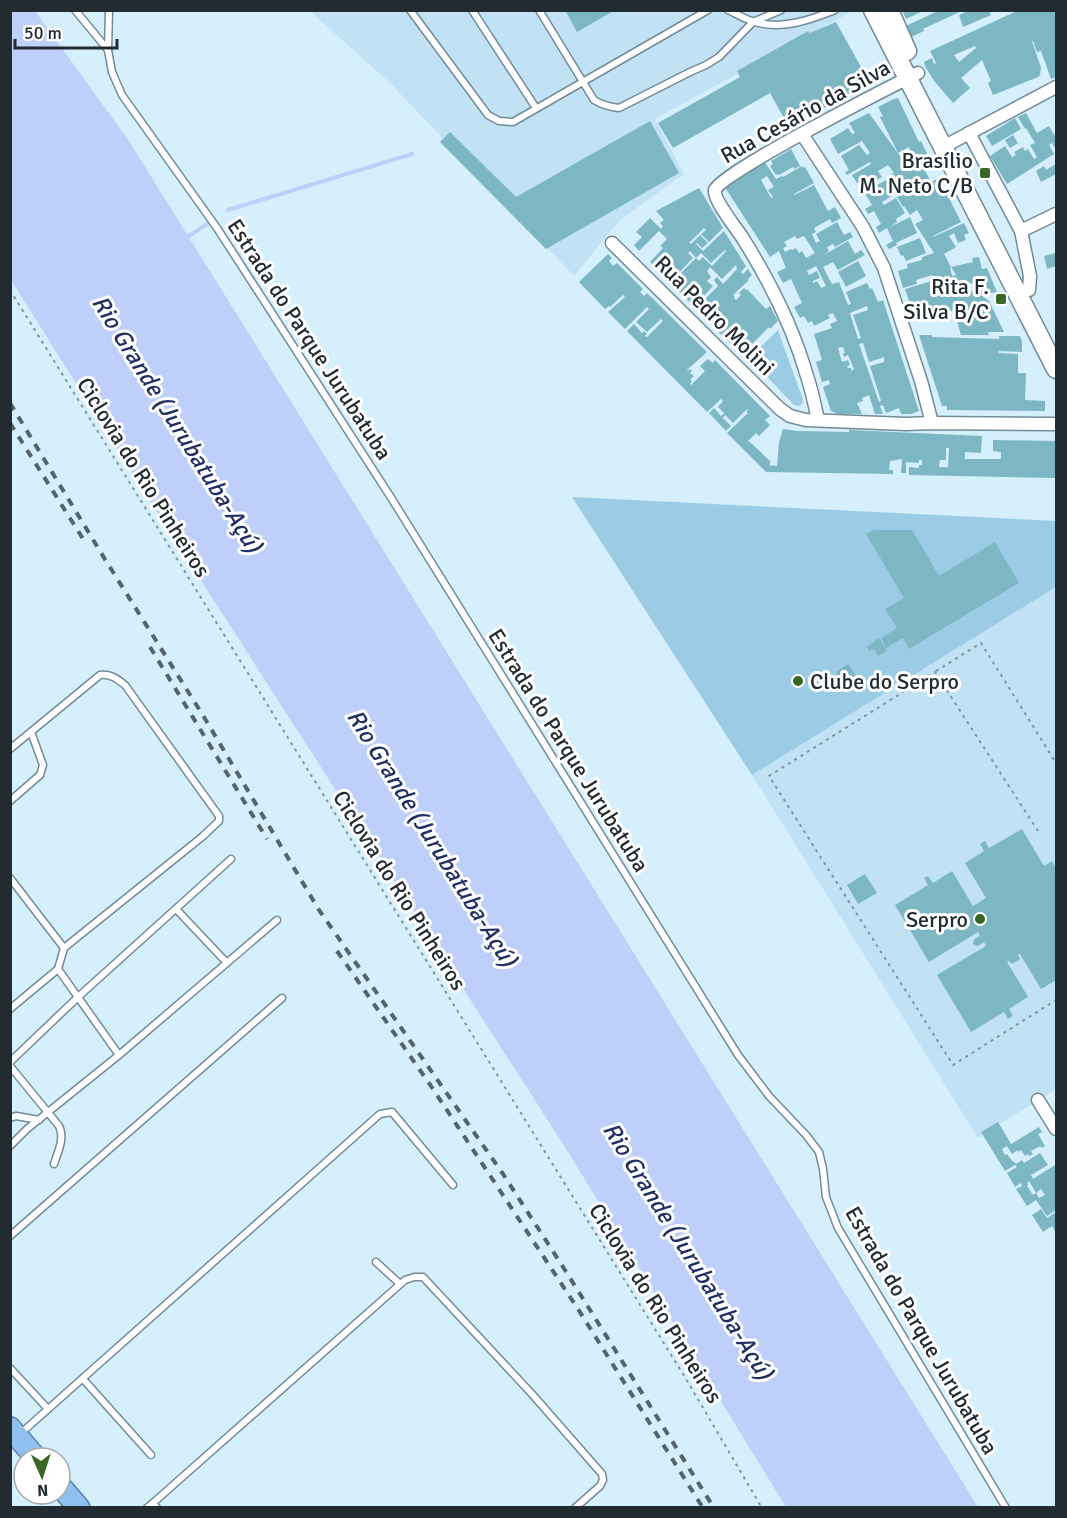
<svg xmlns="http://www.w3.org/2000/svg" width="1067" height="1518" font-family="Signika,sans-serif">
<rect width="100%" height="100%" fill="#d5effd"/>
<g fill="#c1e2f4">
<path d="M310,11H853L662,115L655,119L684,174L620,220L574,276L390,83Z"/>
<path d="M1056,587V1089L978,1138L752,775Z"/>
</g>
<g fill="#9ccce5">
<path d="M778,330L803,400L802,404L798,406L794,405L749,358Z"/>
<path d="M572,497L1056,521V587L752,775Z"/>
</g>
<path fill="#becffa" d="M11,10L35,11L129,141L978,1507H786L565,1147L139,484L11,280Z"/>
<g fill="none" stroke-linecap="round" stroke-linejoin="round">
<g stroke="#becffa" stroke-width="4">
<path d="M228,210L412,154"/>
<path d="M184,239L209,223"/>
</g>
</g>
<g fill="#7db7c4" fill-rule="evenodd">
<path d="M565,10H615L577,32Z"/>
<path d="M902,10H925L906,19Z"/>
<path d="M940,10H964L923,29L924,31L911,37L906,26Z"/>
<path d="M966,10H989L991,15L963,27L959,15L966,12Z"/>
<path d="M1019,10H1056V77L1051,79L1041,51L1037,52L1033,41H1032L1041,68L1040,75L1038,77L993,95L988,83L991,81L982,60L961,78L970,88L953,103L935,82L926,68L924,62L932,58L934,64L936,63L930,51ZM975,46L976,48L959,62L954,55Z"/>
<path d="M836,22L870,83L789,127L770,93L673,148L658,123L740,77L737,71L808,31L810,33Z"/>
<path d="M898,98L919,142L921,141L929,158L921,163L931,182L939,178L961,222L933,236V237L964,223L969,233L964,235L966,240L958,243L954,233L949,236L956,247L944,254L951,267H950L952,276L956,275L951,267L973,262L972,258L979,257L982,269L987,268L997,292L981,295L989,301L1004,332H988L989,335H961L954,310L916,322L905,289L935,280V278H933L932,275L916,280L917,284L903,288L898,271L908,268L907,264L922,260V257L934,253L915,224L923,220L917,210L910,215L904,206L903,207L897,197L906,192L901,183L895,187L889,176L894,173L888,165L878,171L882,177L862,188L859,182L857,183L852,175L871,164L870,162L847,175L845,172L849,170L841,156L859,145L867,155L870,153L862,141L838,154L830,139L848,128L852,134L855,133L849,123L869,113L910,170L916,165L909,150L910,149L909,147L898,153L880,117L883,116L878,107L894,99ZM949,276L952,288L973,283L974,291L950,297L944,277Z"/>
<path d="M1026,113L1037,133L1049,126L1056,138V146L1054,147L1052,143L1049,145L1054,154L1007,184L990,156L1005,146L1012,157L1016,155L1014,152L1023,147L1025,151L1028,149L1034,159L1037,157L1030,145L1035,143L1026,128L1025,129L1018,117Z"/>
<path d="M1015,118L1021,129L992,146L986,136Z"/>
<path d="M650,121L679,173L546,249L440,142L450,132L516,197Z"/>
<path d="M1013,135L1018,143L1010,148L1005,140Z"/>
<path d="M791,149L800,166L794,169L793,167L779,175V174L776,175L770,166L773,164L771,161Z"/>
<path d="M764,161L776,179L782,176L783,177L802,166L803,168L805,167L814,183L794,194V195L814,185L828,211L835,207L841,218L832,223L830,219L814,228L816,232L812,234L816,243L820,241L816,234L837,222L844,235L850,232L853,237L835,247L833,244L827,247L829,251L824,255L848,241L855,254L861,250L865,255L838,270L833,262L823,267L832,284L839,282L848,305L851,304L846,292L867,283L870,289L872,288L878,302L883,300L919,411L911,414H901L899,408L886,413L883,405L880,406L883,414H875L869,395L862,398L863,401L857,403L862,414H838L831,411L823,387L830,384L829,380L822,382L816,362L822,360L814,334L832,328L830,324L837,321L833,313L828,315L830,318L814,326L812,321L808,323L804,316L800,318L794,307L802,303L791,279L783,283L777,272L786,268L779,251L770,257L726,189V187L732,184L731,182L749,172L748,170ZM767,176L774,187L768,190L773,197L771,198L761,180ZM795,236L797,239L804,236L815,253L806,258L802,251L799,253L796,248L792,250L791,249L785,252L783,248L787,246L784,242ZM816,266L826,286L821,288L818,282L817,283V281L813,283V281L820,278L817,271L809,275L807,271ZM867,306L868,310L853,315L861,338L858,339L850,313ZM863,343L869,362L884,357V362L870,366L881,401L879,402L859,344ZM843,347L845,353H843L844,357L848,355L854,369L851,371V368H848L847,366L850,365L848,360L842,362L838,348Z"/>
<path d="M1056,164V174L1041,182L1036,171L1044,166L1046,170Z"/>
<path d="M888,179L894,188L893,189L895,194L882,202L884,205L896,198L905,213L896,219L897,222L890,227L910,217L917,233L896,243L897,245L889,249L886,245L893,241L887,228L879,233L876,227L881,224L874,211L868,214L865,209L872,205L864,192Z"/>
<path d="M699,188L723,228L709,242L701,234L706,230L704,228L689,243L691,244L700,235L708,243L702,248L697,243L696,244L703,251L724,231L746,266L741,272L743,274L748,269L752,275L748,279L749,280L733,295L735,297L734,298L736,300L741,295L739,293L744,288L746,290L747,289L766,309L770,306L778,321L770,329L769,327L751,345L741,334L737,339L748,350L743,355L715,329L721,323L715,317L710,323L671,283L696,258L699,261L703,257L712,266L726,251L725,250L711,263L701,253L696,258L690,251L688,253L693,258L670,282L650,262L663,248L660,246L667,239L659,231L639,251L634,245L642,237L636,232L650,218L661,229L663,226L660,223L664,220L656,211ZM736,265L737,269L723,284L717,277L714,280L718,286L704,300L702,298L713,286L707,281L711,277L707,271L710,267L722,279Z"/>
<path d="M920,238L926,253L906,261L903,255L901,256L897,247Z"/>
<path d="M1056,253V266L1047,269L1044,256Z"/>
<path d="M608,254L612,258L609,261L613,266L617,263L643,289L640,292L644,296L647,293L707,352L687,370L688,371L690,369L692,371L690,373L694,376L690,380L692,381L690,384L691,385L705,371L700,366L708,359L713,363L715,360L770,416L765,420L770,425L759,436L756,433L748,441L751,443L771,462L769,465L777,466L779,442L783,429L797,431L849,432V430L982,436L981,453L965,452V459H1001V452L993,451V440L1056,441V478L909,475V467L919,468V465H922V460H919V463L906,462V473H901L902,459L890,461L889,470H893V474L766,472L727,433L748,413L746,412L748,410L747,409L733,423L725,415L723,418L731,426L726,431L709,413L714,408L721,416L724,413L718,407L723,401L721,399L707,412L627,331L634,324L642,333L644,331L647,334L645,336L647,337L663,321L661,319L647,332L636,322L649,309L647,307L625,329L608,312L625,297L623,295L610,307L609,306L605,309L579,282ZM946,448H949L948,467H939L940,460H946Z"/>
<path d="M858,261L866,276L846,287L838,272Z"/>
<path d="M919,335H932V337L999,339V336H1020L1022,341V352L999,351V353L1018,354V373H1026L1025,400L1045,401V411L947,410V406H942Z"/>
<path d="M874,530H912L939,576L995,542L1019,583L909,649L903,638L886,648L881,638L897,628L885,609L904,598L866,534Z"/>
<path d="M879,638L887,651L878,656L874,649L869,651L867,647Z"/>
<path d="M848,664L858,678L844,686L836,672Z"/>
<path d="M1022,829L1044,866L1052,861L1056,868V980L1041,989L1020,954L1018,955L1020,959L1012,964L1009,961L1007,962L1028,997L1009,1009L1013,1016L1008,1019L1004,1012L971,1032L937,975L986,946L984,942L978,946L973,944L974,939L980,936L978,932L929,962L895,905L928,885L924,878L928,876L933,883L952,871L973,906L986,898L965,863L984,851L980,844L985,841L989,848Z"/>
<path d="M865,874L877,893L858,904L847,885Z"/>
<path d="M998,1122L1011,1144L1039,1127L1042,1132L1038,1134L1045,1146L1042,1148L1040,1146L1031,1151L1033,1154L1029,1156L1028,1154L1025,1156L1021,1150L1018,1152V1150L1012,1154L1007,1146L1002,1149L1005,1155L1007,1154L1013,1162L1014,1161L1016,1164L1022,1160L1024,1163L1040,1153L1048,1165L1031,1175L1033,1179L1055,1165L1056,1167V1210L1047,1216L1036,1200L1027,1206L1016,1189L1022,1186L1021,1183L1015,1187L1007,1173L1017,1167L1015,1165L1005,1171L981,1132ZM1029,1181L1036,1193L1041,1189L1045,1195L1039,1198L1036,1193L1033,1195L1027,1186L1028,1185L1027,1183Z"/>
<path d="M1041,1209L1047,1218L1056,1212V1233L1052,1226L1043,1232L1032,1215Z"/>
</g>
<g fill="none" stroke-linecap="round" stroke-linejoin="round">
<g stroke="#738b97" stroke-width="9">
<g id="service">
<path d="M75,10L108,50"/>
<path d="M109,10L108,50L112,72L122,95L217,228L390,496L738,1055L769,1096L806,1135L819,1152L823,1169L826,1197L838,1228L1006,1508"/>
<path d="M410,10L488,115L499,121L513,122L708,10"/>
<path d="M472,10L536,108"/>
<path d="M539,10L594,100C602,105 609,107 619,108L690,72L706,65L719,57L753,22L781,10"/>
<path d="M728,10C737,14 746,20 755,22C782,30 810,20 835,10"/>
<path d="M10,749L100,675C111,674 116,678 125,685L219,816V821L202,837L64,948"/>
<path d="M10,801L40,775L43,765L31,732"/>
<path d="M10,878L64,948L58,969L10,1009"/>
<path d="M176,909L227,963"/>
<path d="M119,1055L277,920"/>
<path d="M10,1062L78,997L231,859"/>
<path d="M10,1066L59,1126C65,1139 58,1151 54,1164"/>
<path d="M10,1118L16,1116L39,1120"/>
<path d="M10,1146L27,1129L119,1055L58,969"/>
<path d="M10,1236L282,998"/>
<path d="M376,1262L400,1284"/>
<path d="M10,1368L48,1409"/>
<path d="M83,1379L151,1455"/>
<path d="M20,1434L380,1114L392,1112L453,1185"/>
<path d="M153,1503L405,1280L414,1277H423L532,1394L602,1474L603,1480L600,1486L575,1508"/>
<path d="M147,1508L153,1503L157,1508"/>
</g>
</g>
<g stroke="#738b97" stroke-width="15">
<g id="minor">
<path d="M969,133L1021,231L1030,276L1029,290"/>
<path d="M802,134L863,227L884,268L921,381L932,423"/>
<path d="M943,147L1056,87"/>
<path d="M1021,231L1056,214"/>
<path d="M612,243L780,409L790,416L806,420L906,424L932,423L1056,424"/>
<path d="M818,420C815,406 812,391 807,376C793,327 769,280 742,237C736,228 713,199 715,190C720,173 892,86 918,73"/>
<path d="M1038,1100L1056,1129"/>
</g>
</g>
<g stroke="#738b97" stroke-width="21">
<g id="secondary">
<path d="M873,10L1056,369"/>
<path d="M889,10L907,51"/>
</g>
</g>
<g stroke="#5681ab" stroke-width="24">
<g id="trunk">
<path d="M10,1428L36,1458"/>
<path d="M60,1486L79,1508"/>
</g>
</g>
<g stroke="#82949e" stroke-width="2" stroke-dasharray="3 4.5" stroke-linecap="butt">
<path d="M10,290L686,1379L762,1508"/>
<path d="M936,671L981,643L1056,763"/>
<path d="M1038,831L935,672L769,776L953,1065L1056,1000"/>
</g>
<use href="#service" stroke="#fff" stroke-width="6"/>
<use href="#minor" stroke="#fff" stroke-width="12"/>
<use href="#secondary" stroke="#fff" stroke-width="18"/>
<use href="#trunk" stroke="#8fc0f0" stroke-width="21"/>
<g stroke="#55636b" stroke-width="4" stroke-dasharray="8 8" stroke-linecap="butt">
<path d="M10,403L106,561L204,717L319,910L503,1174L565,1270L714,1508"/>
<path d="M10,423L85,542"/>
<path d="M150,647L267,839"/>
<path d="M337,951L431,1086L578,1309L703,1508"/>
</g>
</g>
<g fill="#396725" stroke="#fff" stroke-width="2">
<rect x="979" y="167" width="12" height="12" rx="3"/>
<rect x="995" y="293" width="12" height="12" rx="3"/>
<circle cx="798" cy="681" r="6"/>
<circle cx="980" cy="919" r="6"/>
</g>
<g text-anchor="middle" stroke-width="6" stroke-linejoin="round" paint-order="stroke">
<g font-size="22" fill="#212b30" stroke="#fff">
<text transform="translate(805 111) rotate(-29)" y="8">Rua Cesário da Silva</text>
<text transform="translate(715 315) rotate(45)" y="8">Rua Pedro Molini</text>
<text transform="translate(310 339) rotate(57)" y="8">Estrada do Parque Jurubatuba</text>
<text transform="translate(144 477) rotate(58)" y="8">Ciclovia do Rio Pinheiros</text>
<text transform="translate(569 750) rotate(58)" y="8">Estrada do Parque Jurubatuba</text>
<text transform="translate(400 890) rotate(58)" y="8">Ciclovia do Rio Pinheiros</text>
<text transform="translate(656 1303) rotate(58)" y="8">Ciclovia do Rio Pinheiros</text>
<text transform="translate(922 1330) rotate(60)" y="8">Estrada do Parque Jurubatuba</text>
</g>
<g font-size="22" fill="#212b30" stroke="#fff" text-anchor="end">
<text x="973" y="168">Brasílio<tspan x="973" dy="25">M. Neto C/B</tspan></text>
<text x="989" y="294">Rita F.<tspan x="989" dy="25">Silva B/C</tspan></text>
<text x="810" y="689" text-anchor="start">Clube do Serpro</text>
<text x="968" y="927">Serpro</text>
</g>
<g font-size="24" font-style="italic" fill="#202f63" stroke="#fff">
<text transform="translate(177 424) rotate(58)" y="8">Rio Grande (Jurubatuba-Açú)</text>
<text transform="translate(432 838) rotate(58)" y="8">Rio Grande (Jurubatuba-Açú)</text>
<text transform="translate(688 1251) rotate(58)" y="8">Rio Grande (Jurubatuba-Açú)</text>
</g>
</g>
<rect width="1067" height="1518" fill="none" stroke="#212b30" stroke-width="24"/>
<g transform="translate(42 1476) rotate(177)"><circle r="28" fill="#ffffff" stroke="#a6aaac" stroke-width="1.5"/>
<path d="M0-4.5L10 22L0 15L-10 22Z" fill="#396725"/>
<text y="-9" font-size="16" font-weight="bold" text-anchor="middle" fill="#212b30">N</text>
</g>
<path d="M15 39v9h102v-9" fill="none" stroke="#212b30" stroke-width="3"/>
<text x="24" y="39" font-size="18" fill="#212b30" stroke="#ffffff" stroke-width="4.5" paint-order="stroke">50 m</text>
</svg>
